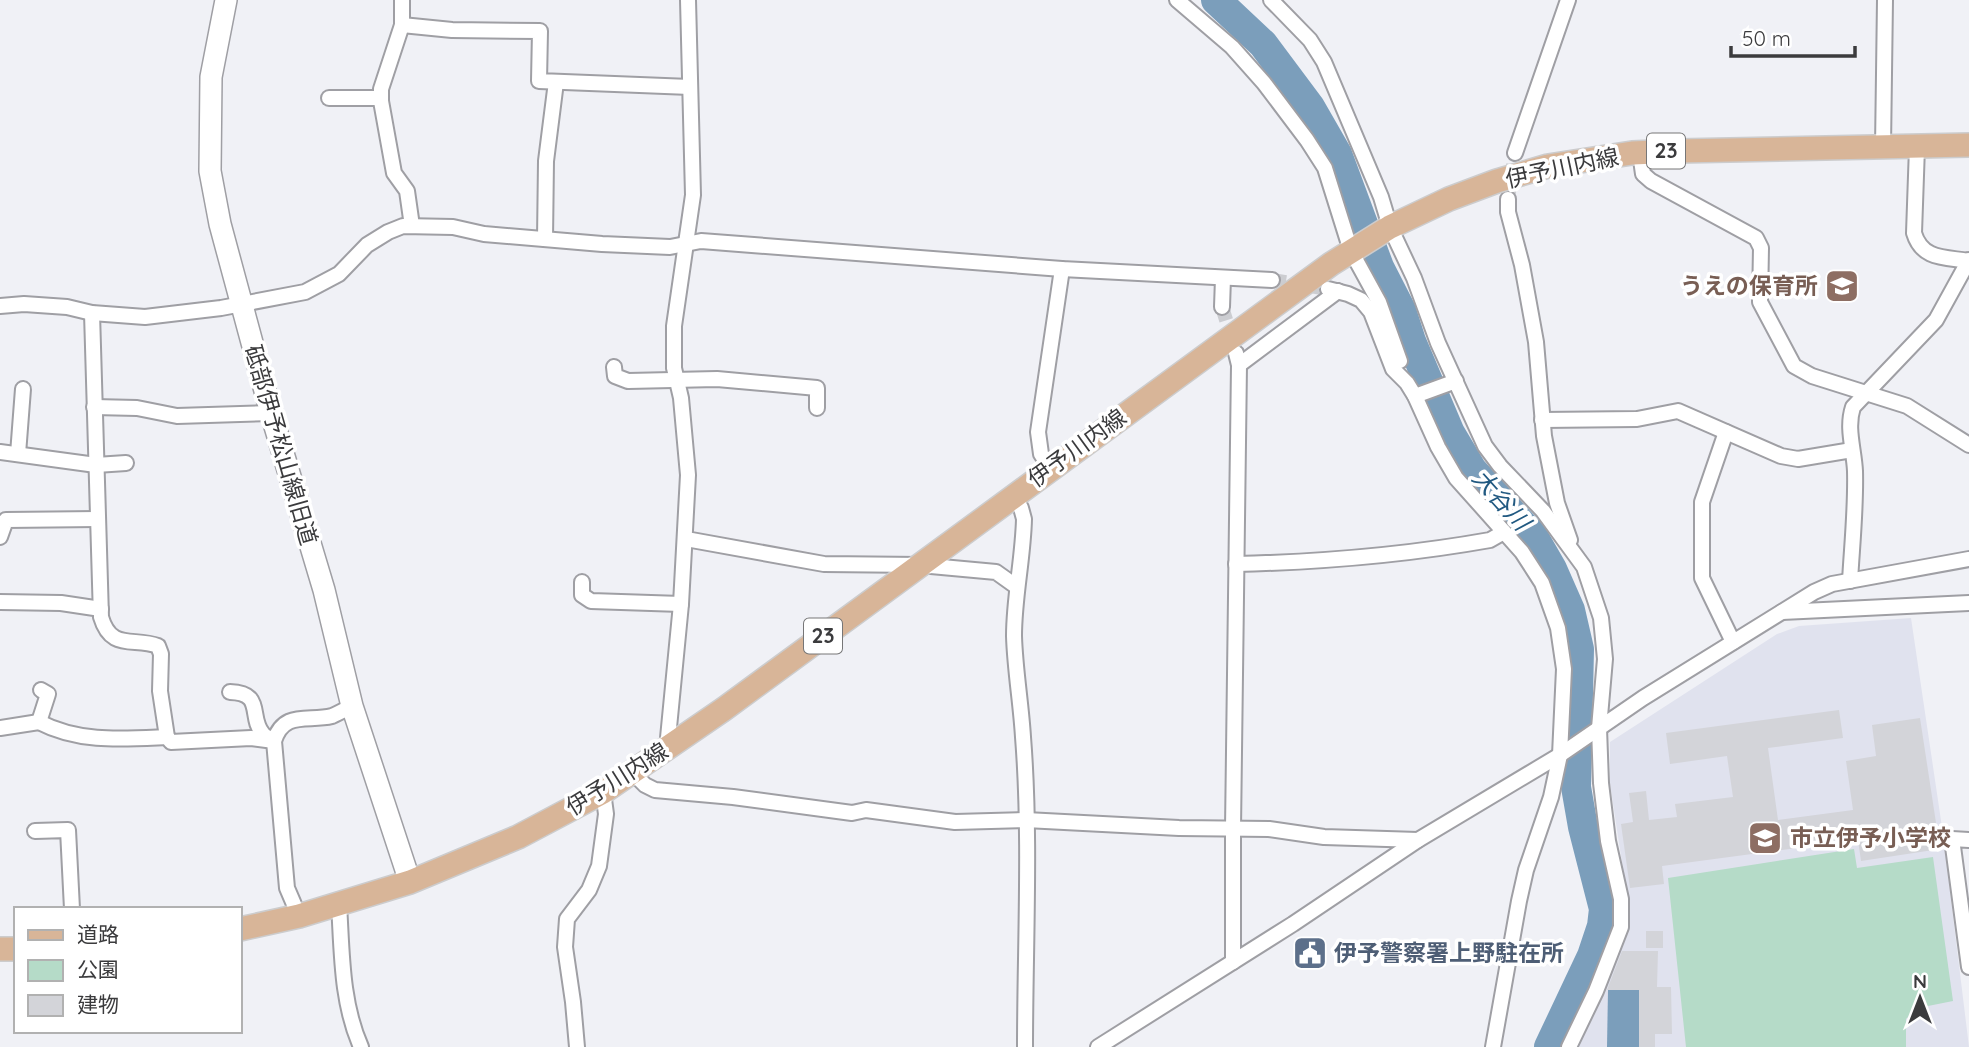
<svg xmlns="http://www.w3.org/2000/svg" width="1969" height="1047" font-family="Quicksand,'Noto Sans JP',sans-serif">
<rect width="100%" height="100%" fill="#f0f1f6"/>
<path fill="#e0e2ee" d="M1911,618L1943,834L1969,1047H1576L1626,889L1610,784V742L1777,634L1799,626Z"/>
<path fill="#b5dbc8" d="M1854,849L1857,868L1933,857L1953,1001L1918,1008L1906,1019V1047H1686L1668,878Z"/>
<path fill="#7b9ebb" d="M1608,990H1639V1047H1607Z"/>
<g fill="none" stroke-linecap="round" stroke-linejoin="round">
<path stroke="#7b9ebb" stroke-width="30" d="M1216,0L1263,44L1310,107L1337,154L1379,267L1401,310L1411,341L1450,433L1472,470L1533,536L1552,569L1570,610L1579,649L1576,787L1583,827L1604,909L1602,926L1592,956L1549,1047"/>
</g>
<g fill="#d3d4d9">
<path d="M1839,710L1843,738L1768,748L1778,820L1853,810L1846,761L1876,756L1872,725L1920,718L1940,849L1861,861L1858,840L1662,866L1664,884L1630,888L1621,824L1633,822L1629,793L1646,791L1649,820L1677,817L1675,804L1733,797L1727,756L1670,764L1666,733Z"/>
<rect x="1646" y="931" width="17" height="17"/>
<path d="M1622,951H1658L1657,987H1671L1672,1034H1655V1047H1639V990H1607Z"/>
</g>
<g fill="none" stroke-linecap="round" stroke-linejoin="round">
<g stroke="#cccdd1" stroke-width="14" stroke-dasharray="14 7" stroke-linecap="butt">
<path d="M1508,199L1515,153"/>
<path d="M1272,280L1328,289"/>
<path d="M1222,307L1233,342"/>
</g>
<g stroke="#9f9fa4" stroke-width="18">
<g id="street">
<path d="M402,0V25L381,89V101L394,173L407,191L412,226"/>
<path d="M1177,0L1232,47L1264,83L1307,140L1325,168L1351,251L1379,302L1400,361"/>
<path d="M1271,0L1310,40L1324,62L1381,197L1390,227L1414,278L1438,343L1485,446L1500,466L1543,511L1584,567L1601,618L1605,659L1599,728L1601,783L1608,841L1621,899V927L1596,991L1569,1047"/>
<path d="M402,25L452,30L540,31L539,81L690,87"/>
<path d="M329,98H381"/>
<path d="M1883,147L1885,0"/>
<path d="M1917,147L1914,233C1922,260 1945,257 1969,261"/>
<path d="M1515,153L1568,0"/>
<path d="M1640,153L1643,174L1651,181L1756,238L1761,248L1760,302L1794,366L1812,376L1907,406L1969,445"/>
<path d="M1508,199V212L1522,265L1536,342L1544,436L1557,503L1570,540"/>
<path d="M545,239L546,161L556,82"/>
<path d="M1328,289L1348,294L1361,300L1371,312L1393,369L1407,383L1415,396L1438,447L1456,478L1522,552L1542,583L1558,628L1564,669L1560,755L1551,797L1526,870L1519,901L1493,1047"/>
<path d="M0,306L24,304L67,307L92,313L145,317L221,308L305,292L339,274L367,245L388,232L403,226L453,227L484,234L602,244L670,247L701,241L1062,269L1272,280"/>
<path d="M1222,307L1223,278"/>
<path d="M92,313L101,617C111,651 133,637 158,646L161,654L160,691L167,737L171,742L251,738L274,741"/>
<path d="M1239,365L1338,291"/>
<path d="M614,367L615,376L628,381L717,379L817,388V408"/>
<path d="M1415,396L1456,381"/>
<path d="M94,407L137,408L177,416L271,413"/>
<path d="M1542,420L1637,419L1678,411L1781,456L1798,459L1852,450"/>
<path d="M1726,432L1702,502V578L1733,642"/>
<path d="M0,452L96,465L126,463"/>
<path d="M18,454L23,389"/>
<path d="M1050,468L1041,454L1038,432L1062,269"/>
<path d="M1013,495L1021,508L1024,519C1023,559 1014,597 1014,636C1015,670 1021,703 1023,737C1031,838 1025,946 1025,1047"/>
<path d="M0,537L6,520L98,519"/>
<path d="M686,539L824,564L920,565L996,572L1017,587"/>
<path d="M1236,564C1322,562 1406,555 1490,540L1504,532"/>
<path d="M1850,581C1852,545 1856,508 1855,471C1854,449 1846,428 1853,407L1936,320L1969,260"/>
<path d="M582,582V595L591,601L681,604"/>
<path d="M0,602L61,603L101,609"/>
<path d="M1782,612L1969,603"/>
<path d="M41,690L48,694L39,722C79,743 123,739 167,737"/>
<path d="M230,692C265,693 248,717 263,734C265,737 270,738 273,740"/>
<path d="M0,728L39,722"/>
<path d="M667,748L681,604L688,475L681,398L674,368V326L693,195L688,0"/>
<path d="M633,773L645,785L655,790L733,797L852,813L866,810L955,822L1026,820L1179,828L1269,829L1324,837L1418,840"/>
<path d="M35,831L68,830L72,909"/>
<path d="M1969,840L1952,839L1969,967"/>
<path d="M339,904C342,952 341,1002 361,1047"/>
<path d="M299,916L287,888L274,741C284,710 308,722 332,716C339,713 346,709 352,706"/>
<path d="M1233,962V829L1239,365L1236,353"/>
<path d="M577,1047L573,1002L565,947L567,919L589,890L599,866L606,814L603,792"/>
<path d="M1098,1047L1293,924L1418,840L1560,755L1643,698L1814,592L1832,584L1969,559"/>
</g>
</g>
<g stroke="#9f9fa4" stroke-width="24">
<path id="secondary" d="M226,0L211,77L210,171L220,224L271,413L324,590L352,706L410,882"/>
</g>
<g stroke="#cccccd" stroke-width="26">
<g id="primary">
<path d="M240,929L299,916L410,882L518,837L603,792L724,709L1331,264L1390,227L1449,199L1497,181L1548,166L1632,153L1679,151L1969,145"/>
<path d="M0,949H16"/>
</g>
</g>
<use href="#street" stroke="#fff" stroke-width="14"/>
<use href="#secondary" stroke="#fff" stroke-width="21"/>
<use href="#primary" stroke="#d8b598" stroke-width="23"/>
</g>
<defs>
<g id="school-square" transform="scale(1.75)"><rect x="-9" y="-9" width="18" height="18" rx="4" fill="#8d6e63" stroke="#fff"/><path d="M0-5L7-2L0 1L-7-2ZM-4 1L0 2.5L4 1V4Q0 6-4 4Z" fill="#fff"/></g>
<g id="civic-square" transform="scale(1.75)"><rect x="-9" y="-9" width="18" height="18" rx="4" fill="#5c6f8a" stroke="#fff"/><path d="M-.6-6.5H3V-4.5H.6V-3L4-1V1h2V6H-6V1h2V-1L-.6-3ZM-1.2 2.5V6h2.4V2.5Z" fill="#fff"/></g>
</defs>
<g fill-rule="evenodd">
<use href="#school-square" x="1842" y="286"/>
<use href="#school-square" x="1765" y="838"/>
<use href="#civic-square" x="1310" y="953"/>
</g>
<g text-anchor="middle" stroke-width="7" stroke-linejoin="round" paint-order="stroke">
<g fill="#fff" stroke="#767677" stroke-width="2">
<rect x="1647" y="133.5" width="38" height="35" rx="5"/>
<rect x="804" y="618.5" width="38" height="35" rx="5"/>
</g>
<g font-size="21" font-weight="bold" fill="#3b3b3d">
<text x="1666" y="158">23</text>
<text x="823" y="643">23</text>
</g>
<g font-size="23" fill="#3b3b3d" stroke="#fff">
<text transform="translate(1562 168) rotate(-12)" y="8">伊予川内線</text>
<text transform="translate(281 445) rotate(74)" y="8">砥部伊予松山線旧道</text>
<text transform="translate(1077 448) rotate(-36)" y="8">伊予川内線</text>
<text transform="translate(617 779) rotate(-32)" y="8">伊予川内線</text>
</g>
<g font-size="23" font-weight="bold" fill="#785e54" stroke="#fff" text-anchor="end">
<text x="1818" y="294">うえの保育所</text>
<text x="1790" y="846" text-anchor="start">市立伊予小学校</text>
</g>
<g font-size="23" font-weight="bold" fill="#4e5e75" stroke="#fff" text-anchor="start">
<text x="1334" y="961">伊予警察署上野駐在所</text>
</g>
<g font-size="24" font-style="italic" fill="#215981" stroke="#fff">
<text transform="translate(1501 500) rotate(48)" y="8">大谷川</text>
</g>
</g>
<rect x="14" y="907" width="228" height="126" fill="#ffffff" stroke="#b1b1b1" stroke-width="2"/>
<rect x="28" y="930" width="35" height="10" fill="#d8b598" stroke="#b1b1b1" stroke-width="2"/>
<text x="77" y="942" font-size="21" fill="#3b3b3d">道路</text>
<rect x="28" y="960" width="35" height="21" fill="#b5dbc8" stroke="#b1b1b1" stroke-width="2"/>
<text x="77" y="977" font-size="21" fill="#3b3b3d">公園</text>
<rect x="28" y="995" width="35" height="21" fill="#d3d4d9" stroke="#b1b1b1" stroke-width="2"/>
<text x="77" y="1012" font-size="21" fill="#3b3b3d">建物</text>
<g transform="translate(1920 998)" stroke="#ffffff" stroke-width="5" paint-order="stroke">
<path d="M0-5L12 26L0 18L-12 26Z" fill="#3b3b3d"/>
<text y="-10" font-size="19" font-weight="bold" text-anchor="middle" fill="#3b3b3d">N</text>
</g>
<path d="M1731 46v10h124v-10" fill="none" stroke="#3b3b3d" stroke-width="3.5"/>
<text x="1742" y="46" font-size="21" fill="#3b3b3d" stroke="#ffffff" stroke-width="5" paint-order="stroke">50 m</text>
</svg>
